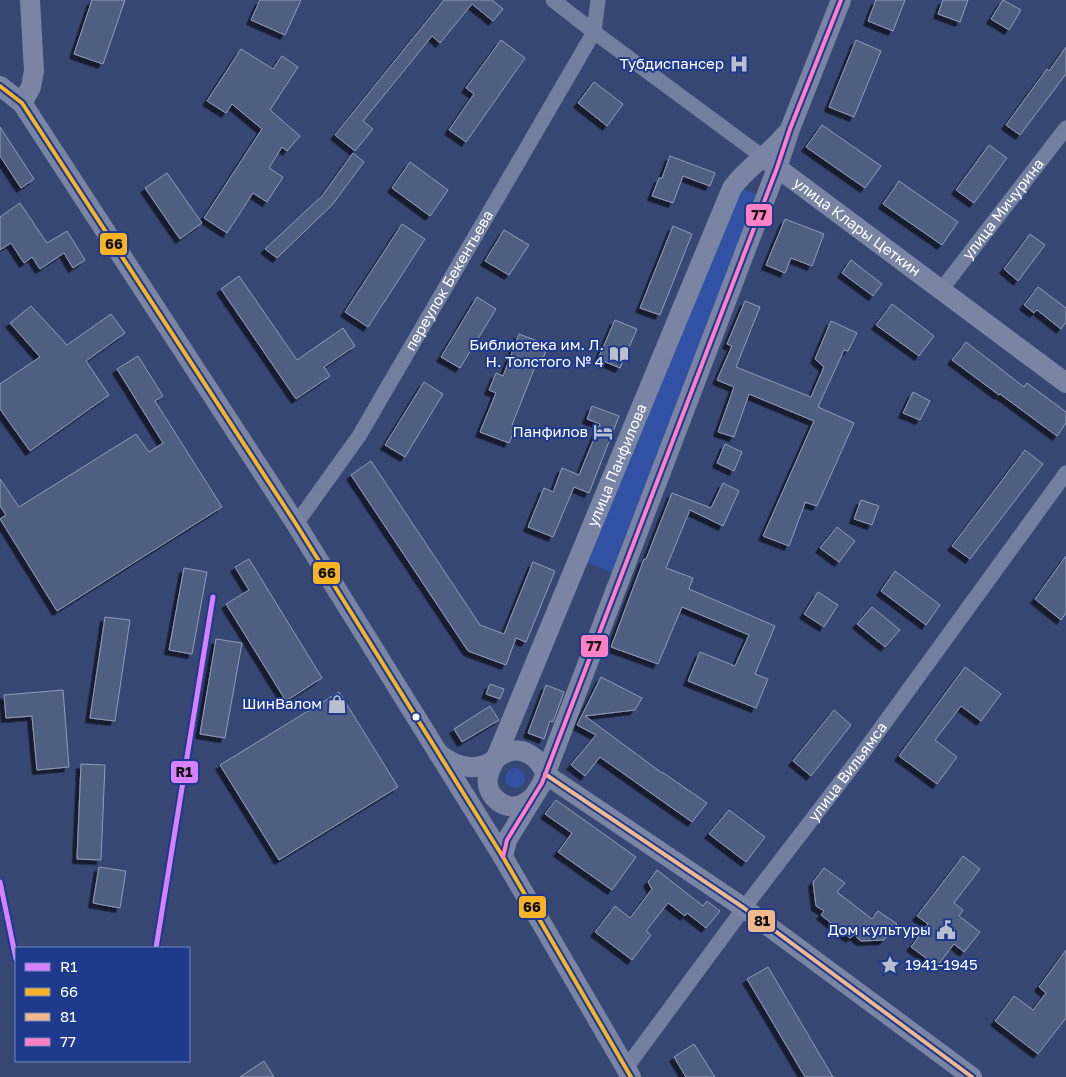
<svg xmlns="http://www.w3.org/2000/svg" width="1066" height="1077" font-family="'Golos Text',sans-serif">
<defs>
<filter id="shadow"><feDropShadow dx="-4.5" dy="4.5" stdDeviation="0" flood-color="#0009"/></filter>
</defs>
<rect width="100%" height="100%" fill="#364774"/>
<g fill="#3151a4">
<path d="M738,187L761,196L613,573L588,563Z"/>
<circle cx="515" cy="778" r="10"/>
</g>
<g fill="#505e82" stroke="#929cb5" filter="url(#shadow)">
<path d="M92,0H125L103,64L74,54Z"/>
<path d="M260,0H301L285,35L251,20Z"/>
<path d="M444,0H492L503,9L493,21L472,4L440,43L432,36L363,121L373,129L355,151L335,135Z"/>
<path d="M876,0H905L893,31L868,21Z"/>
<path d="M943,0H968L960,22L938,14Z"/>
<path d="M1003,0L1021,10L1009,30L991,19Z"/>
<path d="M501,40L525,58L466,142L449,130L474,94L466,88Z"/>
<path d="M856,40L881,51L854,117L829,107Z"/>
<path d="M1066,47V74L1020,135L1006,125L1047,69L1049,71Z"/>
<path d="M241,49L273,69L282,56L298,67L270,110L300,136L287,151L282,147L269,168L283,177L267,202L253,193L227,233L204,218L262,129L232,104L226,113L207,101Z"/>
<path d="M594,82L623,104L607,126L578,103Z"/>
<path d="M822,125L881,166L865,188L806,147Z"/>
<path d="M0,127L34,179L21,188L0,156Z"/>
<path d="M989,145L1007,158L974,203L956,190Z"/>
<path d="M353,153L364,162L332,205L277,258L265,249L322,196Z"/>
<path d="M670,156L715,173L710,186L683,176L673,203L652,196L659,178H662Z"/>
<path d="M410,162L448,190L430,216L392,188Z"/>
<path d="M167,173L202,223L180,239L145,188Z"/>
<path d="M899,181L958,222L942,245L883,204Z"/>
<path d="M20,203L47,243L67,231L85,260L73,268L64,253L40,269L32,257L24,263L11,243L0,250V217Z"/>
<path d="M785,219L824,234L812,266L791,258L785,273L766,265Z"/>
<path d="M402,224L425,239L368,327L345,312Z"/>
<path d="M673,226L692,234L660,315L640,308Z"/>
<path d="M504,230L529,245L509,275L485,261Z"/>
<path d="M1030,234L1045,245L1018,281L1004,269Z"/>
<path d="M851,260L882,284L873,296L842,273Z"/>
<path d="M239,276L297,360L343,328L355,346L324,367L330,376L296,399L221,289Z"/>
<path d="M1038,287L1066,308V322L1061,329L1037,310L1034,313L1024,305Z"/>
<path d="M477,297L496,309L460,368L441,357Z"/>
<path d="M745,301L760,307L736,367L811,397L824,367L815,359L831,321L857,333L848,351L844,350L818,407L854,423L817,506L804,502L805,503L789,546L763,536L814,421L749,394L734,437L718,432L734,387L717,380L732,346L727,344Z"/>
<path d="M892,304L934,336L919,356L876,325Z"/>
<path d="M31,306L67,345L111,314L125,333L86,361L109,395L30,451L0,409V384L40,357L10,323Z"/>
<path d="M615,320L637,329L620,368L598,359Z"/>
<path d="M519,334L548,345L541,364L537,362L512,425L516,427L509,443L480,432L496,393L489,390L496,373L503,376Z"/>
<path d="M966,342L1024,387L1027,383L1066,412V423L1057,436L1000,394L999,395L952,360Z"/>
<path d="M138,356L163,396L155,401L222,507L57,611L0,519L6,515L0,506V479L19,507L136,434L149,452L163,443L117,369Z"/>
<path d="M424,382L443,394L405,457L385,445Z"/>
<path d="M913,392L930,401L920,420L903,413Z"/>
<path d="M592,406L619,416L589,493L574,487L553,537L528,527L544,488L553,492L562,468L579,475L600,424L587,419Z"/>
<path d="M725,444L742,452L734,471L717,463Z"/>
<path d="M1025,450L1043,464L970,559L952,546Z"/>
<path d="M371,461L480,625L504,634L533,562L555,571L526,642L516,638L506,665L468,651L351,475Z"/>
<path d="M723,483L739,491L723,526L690,510L666,568L693,578L689,589L775,626L755,674L768,679L756,708L688,681L700,652L735,666L749,635L682,607L658,664L611,647L644,559H646L672,493L711,508Z"/>
<path d="M861,500L879,506L872,525L854,519Z"/>
<path d="M837,527L855,541L839,562L820,548Z"/>
<path d="M1066,556V613L1061,620L1035,599Z"/>
<path d="M249,559L322,678L286,701L226,604L249,590L235,567Z"/>
<path d="M184,568L207,572L192,654L169,650Z"/>
<path d="M895,571L940,605L926,625L881,591Z"/>
<path d="M818,592L838,605L824,627L804,614Z"/>
<path d="M872,607L900,630L885,647L857,624Z"/>
<path d="M105,617L130,620L115,721L90,718Z"/>
<path d="M216,639L242,643L225,738L200,734Z"/>
<path d="M965,667L1001,694L981,721L961,706L935,740L957,757L937,784L899,756Z"/>
<path d="M601,677L642,698L635,710L585,716L662,773V772L707,803L692,822L600,757L585,776L571,765L596,735L577,725Z"/>
<path d="M490,684L504,689L500,699L486,694Z"/>
<path d="M546,685L564,692L553,722L550,721L544,739L528,733Z"/>
<path d="M63,690L69,767L37,770L32,716L6,718L4,695Z"/>
<path d="M339,692L398,787L279,860L220,765Z"/>
<path d="M490,706L499,720L462,742L454,729Z"/>
<path d="M834,710L851,725L811,776L793,761Z"/>
<path d="M81,764L105,765L101,860L77,859Z"/>
<path d="M556,800L636,857L612,890L558,852L572,833L545,814Z"/>
<path d="M729,810L765,837L746,862L709,834Z"/>
<path d="M963,856L980,869L954,903L963,910L959,916L980,932L964,952L954,944L937,966L911,947L928,924L917,916Z"/>
<path d="M99,867L126,871L120,908L93,903Z"/>
<path d="M824,868L845,883L837,892L872,919L878,911L897,924L884,940L861,941L854,935L850,938L821,915L824,911L816,906L813,882Z"/>
<path d="M657,870L703,906L707,901L720,911L706,928L687,913L685,916L668,903L646,931L651,935L632,960L595,932L615,906L630,918L652,889L648,882Z"/>
<path d="M1066,950V1018L1038,1054L995,1021L1014,996L1033,1010L1046,993L1039,987Z"/>
<path d="M768,967L833,1077H805L747,979Z"/>
<path d="M694,1044L715,1077H686L674,1057Z"/>
<path d="M264,1061L274,1077H240Z"/>
</g>
<g fill="none" stroke-linecap="round" stroke-linejoin="round">
<g stroke="#727f9f" stroke-width="15">
<path d="M553,0L594,32L763,157"/>
<path id="s1" d="M941,290L1066,128"/>
<path id="s2" d="M296,524L359,436L594,32L598,0"/>
<path id="s3" d="M626,1068L744,908L862,754L1066,473"/>
</g>
<g stroke="#7a85a4" stroke-width="20">
<path d="M0,86L22,103L296,524L503,857L631,1077"/>
<path d="M22,103L31,87L34,71L30,0"/>
<path id="s4" d="M767,160L1066,383"/>
<path d="M438,753C451,764 465,770 481,766C491,764 497,757 505,753C523,745 540,758 545,774"/>
<path d="M545,774L744,908L972,1077"/>
<path id="s5" d="M534,796C529,800 524,805 517,806C501,809 485,793 488,778C489,771 492,765 495,760L732,188C747,167 769,155 785,135"/>
<path d="M503,857L507,840L542,783L777,168L790,129L841,0"/>
</g>
<g stroke="#1d3a8d" stroke-width="8">
<path id="bus-1" d="M0,86L22,103L296,524L503,857L631,1077"/>
</g>
<g stroke="#1d3a8d" stroke-width="8">
<path id="bus-2" d="M545,774L744,908L972,1077"/>
</g>
<g stroke="#1d3a8d" stroke-width="8">
<path id="bus-3" d="M503,857L507,840L542,783L777,168L790,129L841,0"/>
</g>
<use href="#bus-1" stroke="#f9b426" stroke-width="4"/>
<use href="#bus-2" stroke="#f1b78d" stroke-width="4"/>
<use href="#bus-3" stroke="#ff80c5" stroke-width="4"/>
<g stroke="#1d3a8d" stroke-width="9">
<g id="rail-1">
<path d="M0,882L16,959"/>
<path d="M156,948L213,597"/>
</g>
</g>
<use href="#rail-1" stroke="#d880ff" stroke-width="5"/>
</g>
<defs>
<g id="hospital-bare" transform="scale(1.5)"><path d="M-5-5h3v3.5h4V-5h3V5h-3V1.5h-4V5h-3Z" fill="#b9bfce" stroke="#1d3a8d" stroke-width="2.5" paint-order="stroke"/></g>
<g id="library-bare" transform="scale(1.5)"><path d="M-6-4Q-3-5.5-.7-3.5V5Q-3 3-6 4ZM6-4Q3-5.5 .7-3.5V5Q3 3 6 4Z" fill="#b9bfce" stroke="#1d3a8d" stroke-width="2.5" paint-order="stroke"/></g>
<g id="hotel-bare" transform="scale(1.5)"><path d="M-6-4.5h1.5V1H6V5H4.5V3h-9V5H-6ZM-4 0a1.8 1.8 0 1 1 3.6 0ZM.5 0V-2.5h3Q6-2.5 6 0Z" fill="#b9bfce" stroke="#1d3a8d" stroke-width="2.5" paint-order="stroke"/></g>
<g id="shop-bare" transform="scale(1.5)"><path d="M-5-2.5h2.3a2.7 3.5 0 0 1 5.4 0H5L5.5 6h-11ZM-1.5-2.5h3a1.5 2.3 0 0 0-3 0Z" fill="#b9bfce" stroke="#1d3a8d" stroke-width="2.5" paint-order="stroke"/></g>
<g id="civic-bare" transform="scale(1.5)"><path d="M-.6-6.5H3V-4.5H.6V-3L4-1V1h2V6H-6V1h2V-1L-.6-3ZM-1.2 2.5V6h2.4V2.5Z" fill="#b9bfce" stroke="#1d3a8d" stroke-width="2.5" paint-order="stroke"/></g>
<g id="sight-bare" transform="scale(1.5)"><path d="M0-6L1.8-2.2L6-1.7L2.9 1.2L3.7 5.4L0 3.3L-3.7 5.4L-2.9 1.2L-6-1.7L-1.8-2.2Z" fill="#b9bfce" stroke="#1d3a8d" stroke-width="2.5" paint-order="stroke"/></g>
</defs>
<g fill-rule="evenodd">
<use href="#hospital-bare" x="739" y="64"/>
<use href="#library-bare" x="619" y="354"/>
<use href="#hotel-bare" x="603" y="432"/>
<use href="#shop-bare" x="337" y="704"/>
<use href="#civic-bare" x="946" y="930"/>
<use href="#sight-bare" x="890" y="965"/>
</g>
<circle fill="#fff" stroke="#1d3a8d" stroke-width="2" cx="416" cy="717" r="4.5"/>
<g text-anchor="middle" stroke-width="4" stroke-linejoin="round" paint-order="stroke">
<g font-size="15" fill="#fff" stroke="#1d3a8d" text-anchor="end">
<text x="724" y="69">Тубдиспансер</text>
<text x="604" y="350">Библиотека им. Л.<tspan x="604" dy="17">Н. Толстого № 4</tspan></text>
<text x="588" y="437">Панфилов</text>
<text x="322" y="709">ШинВалом</text>
<text x="931" y="935">Дом культуры</text>
<text x="905" y="970" text-anchor="start">1941-1945</text>
</g>
<g font-size="15" fill="#fff" stroke="#1d3a8d">
<text dy="5" stroke="none"><textPath href="#s1" startOffset="102">улица Мичурина</textPath></text>
<text dy="5" stroke="none"><textPath href="#s4" startOffset="112">улица Клары Цеткин</textPath></text>
<text dy="5" stroke="none"><textPath href="#s2" startOffset="288">переулок Бекентьева</textPath></text>
<text dy="5" stroke="none"><textPath href="#s5" startOffset="405">улица Панфилова</textPath></text>
<text dy="5" stroke="none"><textPath href="#s3" startOffset="370">улица Вильямса</textPath></text>
</g>
</g>
<g stroke="#1d3a8d" stroke-width="2">
<rect x="745" y="203" width="28" height="24" rx="5" fill="#ff80c5"/>
<rect x="99" y="232" width="29" height="24" rx="5" fill="#f9b426"/>
<rect x="312" y="561" width="29" height="24" rx="5" fill="#f9b426"/>
<rect x="580" y="634" width="29" height="24" rx="5" fill="#ff80c5"/>
<rect x="170" y="760" width="29" height="24" rx="5" fill="#d880ff"/>
<rect x="518" y="895" width="29" height="24" rx="5" fill="#f9b426"/>
<rect x="747" y="909" width="29" height="24" rx="5" fill="#f1b78d"/>
</g>
<g font-size="14" text-anchor="middle" font-weight="bold" fill="#111">
<text x="759" y="220">77</text>
<text x="114" y="249">66</text>
<text x="327" y="578">66</text>
<text x="594" y="651">77</text>
<text x="184" y="777">R1</text>
<text x="532" y="912">66</text>
<text x="762" y="926">81</text>
</g>
<rect x="15" y="947" width="175" height="115" fill="#1d3a8d" stroke="#7789bb"/>
<rect x="25" y="963" width="25" height="8" fill="#d880ff" stroke="#7789bb"/>
<text x="60" y="972" font-size="15" fill="#ffffff">R1</text>
<rect x="25" y="988" width="25" height="8" fill="#f9b426" stroke="#7789bb"/>
<text x="60" y="997" font-size="15" fill="#ffffff">66</text>
<rect x="25" y="1013" width="25" height="8" fill="#f1b78d" stroke="#7789bb"/>
<text x="60" y="1022" font-size="15" fill="#ffffff">81</text>
<rect x="25" y="1038" width="25" height="8" fill="#ff80c5" stroke="#7789bb"/>
<text x="60" y="1047" font-size="15" fill="#ffffff">77</text>
</svg>
